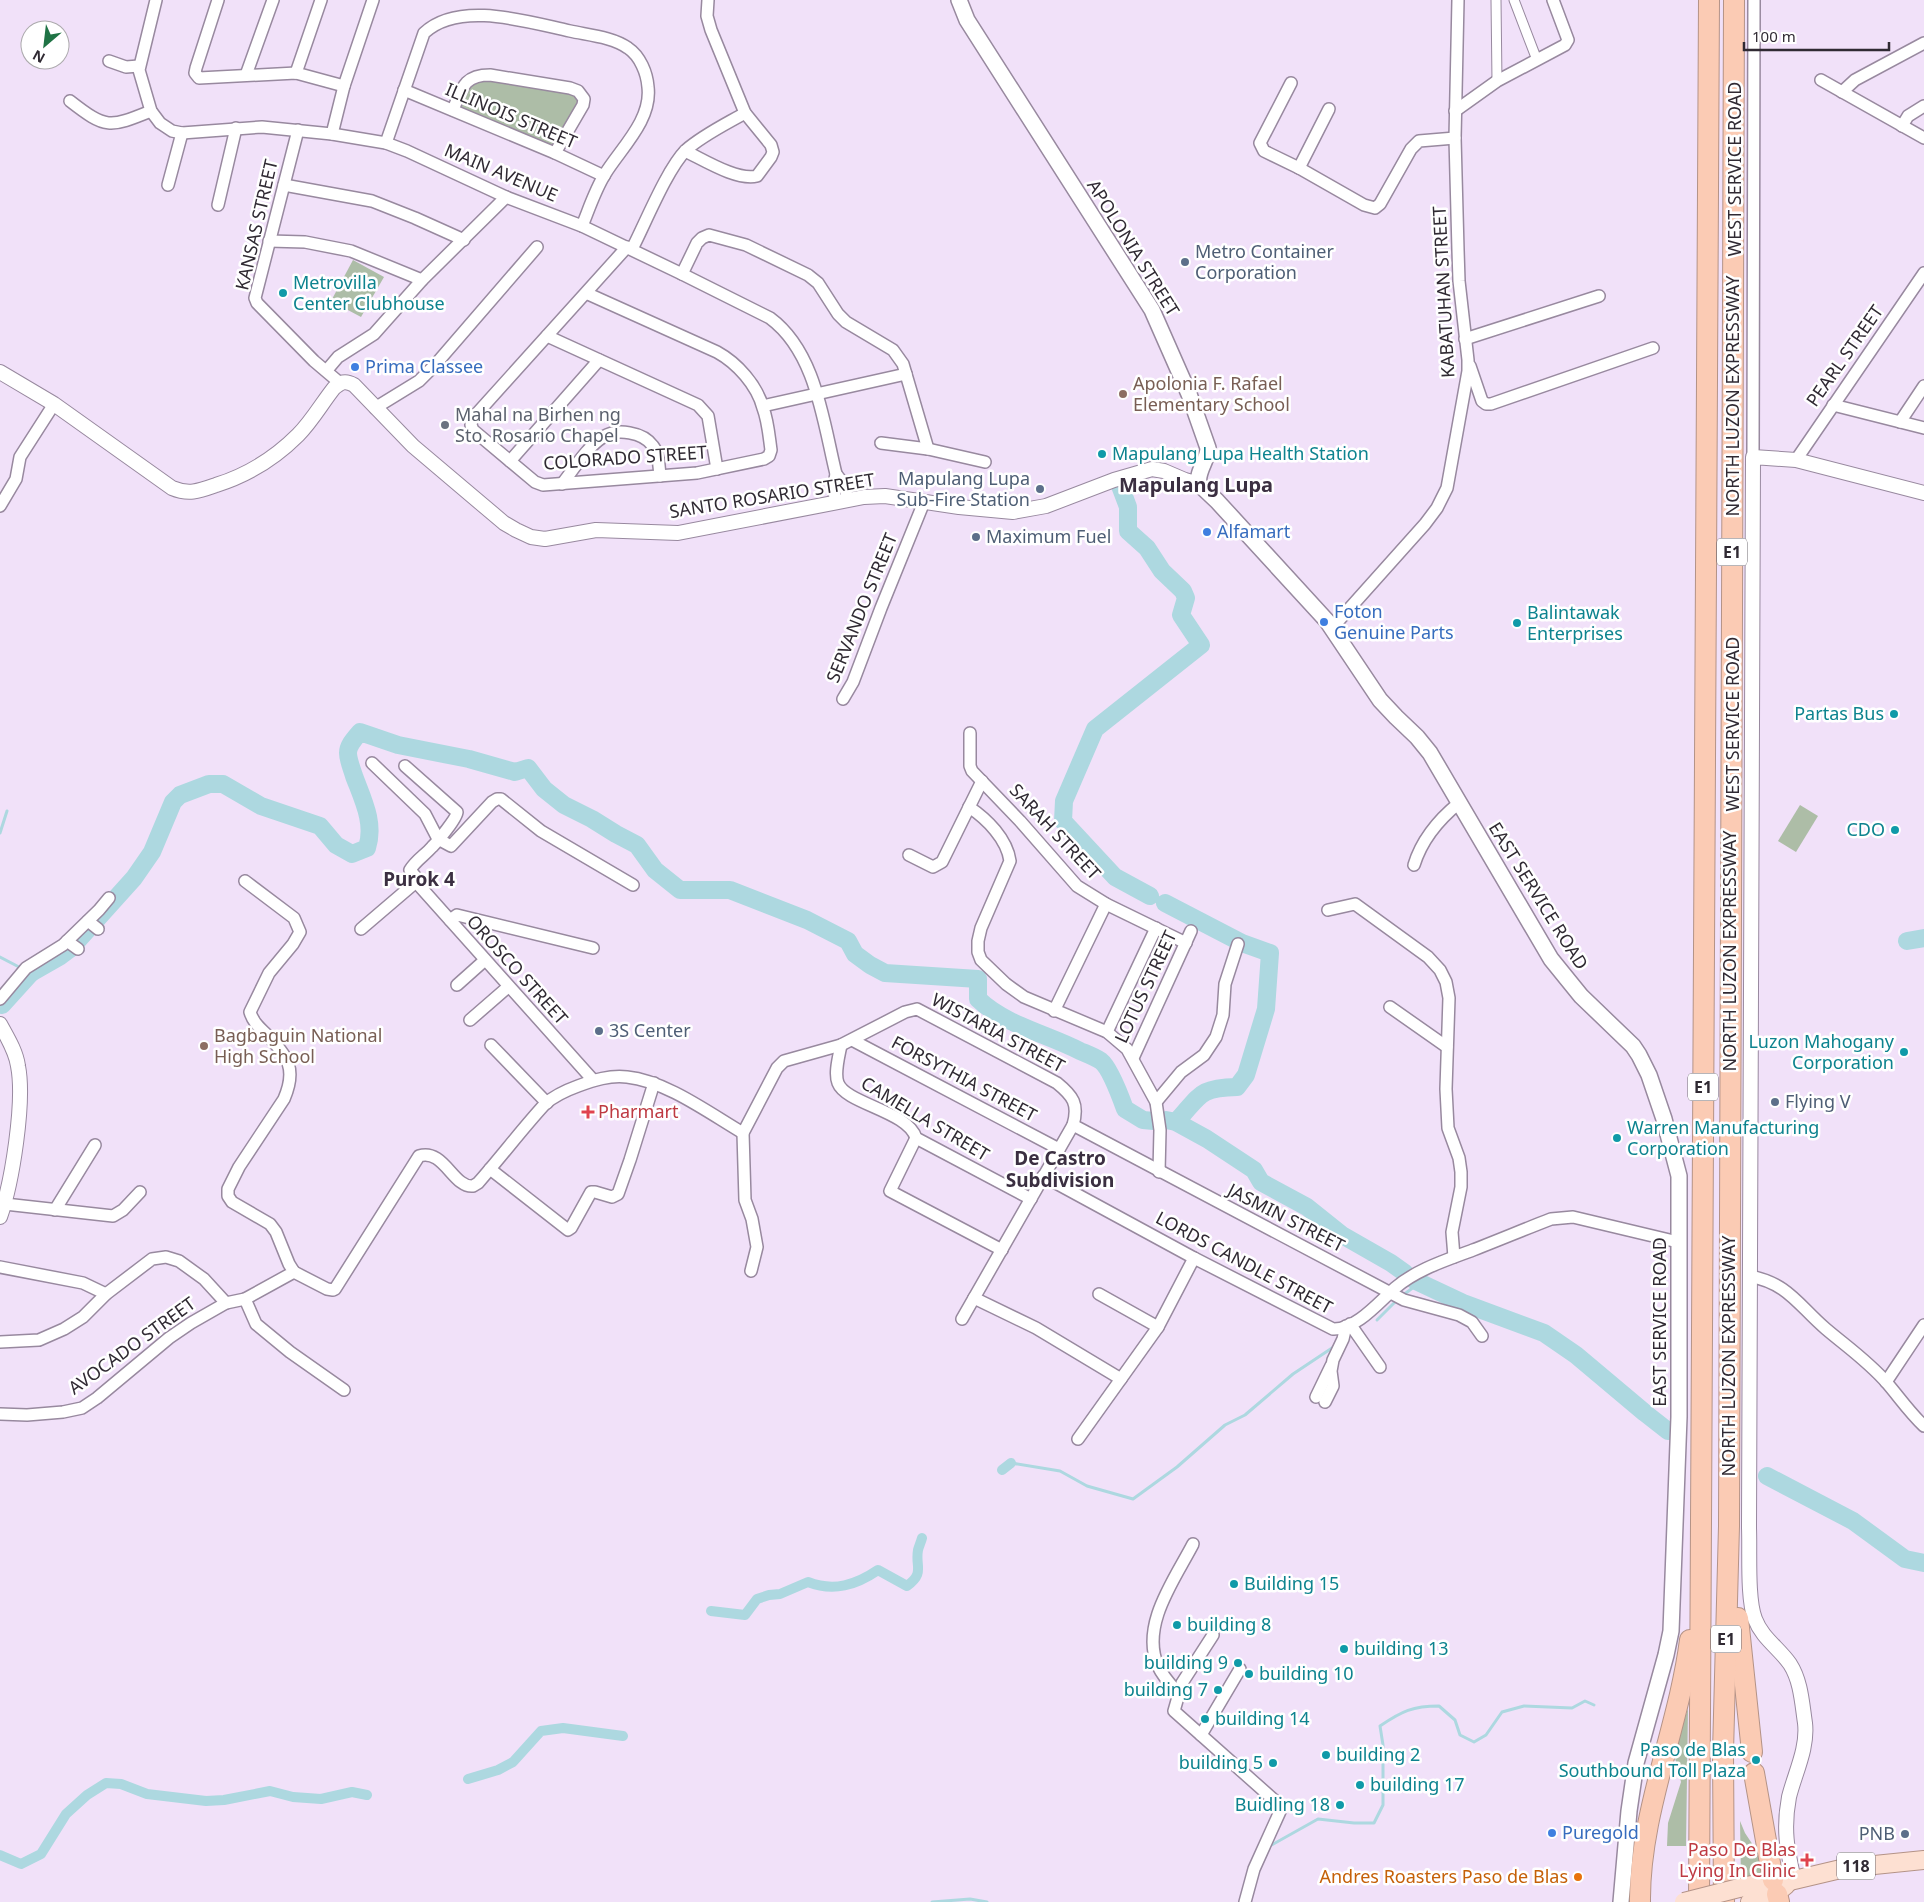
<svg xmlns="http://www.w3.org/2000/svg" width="1924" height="1902" font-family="'Noto Sans',sans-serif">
<rect width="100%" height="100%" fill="#f1e1f9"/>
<g fill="#adbda7">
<path d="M490,76L580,96L583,100L554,151L455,109L463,88Z"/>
<path d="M353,260L384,277L361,317L331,301Z"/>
<path d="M1800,805L1818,816L1796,852L1778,841Z"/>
<path d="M1688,1708L1686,1846H1667L1668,1823L1681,1782L1674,1754Z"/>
<path d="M1740,1821L1745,1833L1757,1851L1766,1875L1741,1882Z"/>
</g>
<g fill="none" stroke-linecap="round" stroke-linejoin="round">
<g stroke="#add8e0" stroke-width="3">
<path d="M0,833L7,811"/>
<path d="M0,957L19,967"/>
<path d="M0,1006L2,1005"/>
<path d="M1402,1296L1419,1283"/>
<path d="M1377,1320L1398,1299"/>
<path d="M1011,1463L1060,1471L1087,1486L1133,1499L1177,1467L1225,1425L1245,1415L1293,1374L1335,1346"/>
<path d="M1268,1847L1318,1819L1354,1823H1374L1383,1805V1745L1380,1726C1402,1711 1413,1706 1439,1706L1455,1720L1460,1735L1474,1742L1486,1735L1502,1712L1524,1706L1572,1708L1585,1701L1594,1705"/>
<path d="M932,1902L970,1899L987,1902"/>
</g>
<g stroke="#add8e0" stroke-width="10">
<path d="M1002,1470L1011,1463"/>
<path d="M711,1611L745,1615L757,1599L769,1595L780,1594L808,1582C834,1592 856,1585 878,1570L907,1586C925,1573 915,1567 918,1550C919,1546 921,1542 922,1538"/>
<path d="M468,1779L498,1770L513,1762L541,1731L563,1728L623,1736"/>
<path d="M0,1855L21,1864L41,1854L66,1814L87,1795L106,1783L121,1784L147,1794L206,1801L224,1800L270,1791L293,1797L321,1799L352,1792L367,1795"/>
</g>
<g stroke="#add8e0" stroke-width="18">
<path d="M1119,483L1128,507V531L1147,548L1162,571L1183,591L1186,598L1181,615L1201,645L1095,729L1064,801L1063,821L1115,877L1150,896"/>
<path d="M1165,903L1242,943L1270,953L1266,1009L1246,1075L1237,1087C1198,1088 1201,1095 1176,1122"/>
<path d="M1907,941L1924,938"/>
<path d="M26,971L31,973L59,957L71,948L134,878L152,852L173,802L180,795L209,784H223L261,806L320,826L336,845L352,854L367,848C375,823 363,800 354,776C352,769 348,760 348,753C348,745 355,738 360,732L398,745L469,759L515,772L528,768L544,789L564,805L592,819L616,834L637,845L655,870L680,890H730L807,920L848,941L855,954L870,965L885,973L978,979V999C1005,1025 1047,1034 1080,1051C1087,1054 1095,1057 1101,1061C1110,1068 1121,1098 1125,1109L1143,1120L1154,1121"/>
<path d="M2,1005L31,973"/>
<path d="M1166,1120L1176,1122L1207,1139L1254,1170L1261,1182L1307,1207L1342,1235L1391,1263L1405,1273"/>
<path d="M1414,1280L1463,1303L1544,1333L1576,1355L1645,1413L1668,1431"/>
<path d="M1767,1476L1853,1521L1905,1559L1924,1563"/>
</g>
<g stroke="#98899f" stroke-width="11">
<g id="pedestrian">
<path d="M1496,0L1497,81"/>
<path d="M1514,0L1537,60"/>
</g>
</g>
<g stroke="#98899f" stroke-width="14">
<g id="minor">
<path d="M156,0L139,70L151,111L160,123L172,131L182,133L262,127L332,134L386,143L407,151L506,197L582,226L682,274L770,318C816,352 823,421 836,474L834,484L835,501"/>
<path d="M218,0L196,68L195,73L199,78L296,73L344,86"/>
<path d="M109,61L126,67L139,66"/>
<path d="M296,73L321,0"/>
<path d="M246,75L273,0"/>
<path d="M1821,80L1924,138"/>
<path d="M1291,83L1260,143L1264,151L1299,168L1364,205L1375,208L1380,204L1411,149L1419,141L1455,138"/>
<path d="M404,90L555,153L604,176"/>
<path d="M1842,92L1855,80L1924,43"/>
<path d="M70,101C106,129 109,128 151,111"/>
<path d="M453,110C462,88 464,75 490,75L570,88L578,91L584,99L583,105L555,153"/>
<path d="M1455,111L1497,81L1565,45L1568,40L1553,0"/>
<path d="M1902,126L1908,116L1924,106"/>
<path d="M298,130L255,298L257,303L314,361L340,383"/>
<path d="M332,134L344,86L373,0"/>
<path d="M386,143L424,33C459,0 528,22 570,31C588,35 613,37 628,48C640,56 647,73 648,87C652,120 621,148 605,174C595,190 589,209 582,226"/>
<path d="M685,151C704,160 737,181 757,176L771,157L773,152L771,145L745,113L711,30L707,16L708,0"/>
<path d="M1299,168L1329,109"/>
<path d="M168,185L182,133"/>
<path d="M284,185L372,201L415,218L464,240"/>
<path d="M218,205L236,128"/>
<path d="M269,241L305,242L351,251L422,280"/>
<path d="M632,249C645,224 667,169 686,150C703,135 726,124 745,113"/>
<path d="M682,274L697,243L702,238L709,235L746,245L808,275L818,283L838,314L846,322L893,350L903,364L928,449"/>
<path d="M586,293L717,352C737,363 757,385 763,408C768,421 769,436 771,450L769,456L764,459L697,473L543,485L535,482L473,430L471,425L472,419L627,247"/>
<path d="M547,336L698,405L708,416L717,469"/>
<path d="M1465,339L1599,296"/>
<path d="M1470,366L1482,401L1486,404H1491L1653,348"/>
<path d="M327,370L338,357L374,334L422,280L506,197"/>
<path d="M1833,405L1924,428"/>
<path d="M763,406L906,374"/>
<path d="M375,408L419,381L435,365L537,247"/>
<path d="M1900,422L1924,386"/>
<path d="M881,443L928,449L985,462"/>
<path d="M1753,457L1754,0"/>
<path d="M1796,460L1924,273"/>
<path d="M510,461L599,360"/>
<path d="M836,474L843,483L848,499"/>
<path d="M562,484C574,469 586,448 603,437C617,428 643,432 653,446C659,454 659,466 660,476"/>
<path d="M0,506L16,479L20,457L54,404"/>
<path d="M1332,628L1425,524L1437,508L1447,488L1468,371V360L1459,281L1458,250L1455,138L1458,0"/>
<path d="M843,699L853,682L881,608L924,502"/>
<path d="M970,733V766L972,771L1020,821L1077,886L1106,904L1186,943"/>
<path d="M372,763L425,814L438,839L451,846L492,802L497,799H501L541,831L633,885"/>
<path d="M405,766L457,812C457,818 438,841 432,847C425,855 415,861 410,870L415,876L416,882"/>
<path d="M969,807C987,819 1007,839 1010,861L981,928L978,941V952L981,960L1006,984L1024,997L1107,1032L1127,1049L1156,1102L1160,1130L1159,1172"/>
<path d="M909,855L933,867L942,862L982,781"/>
<path d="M1414,865C1422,839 1438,820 1459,803"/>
<path d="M416,882L593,1080"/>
<path d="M1328,910L1355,904L1428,957L1440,970L1446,982L1449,998L1446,1089L1448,1128L1459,1158L1461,1172V1187L1452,1232L1454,1257"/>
<path d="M450,920L457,915L593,948"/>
<path d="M88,921L98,929"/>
<path d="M361,929L416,882"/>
<path d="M67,941L78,949"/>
<path d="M457,985L485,960"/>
<path d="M0,999L26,968L63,945L99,910L109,898"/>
<path d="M1390,1007L1447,1047"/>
<path d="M1054,1011L1106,904"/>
<path d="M470,1020L508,987"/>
<path d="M1107,1032L1156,928"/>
<path d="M852,1040L1059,1149"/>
<path d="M491,1045L547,1103"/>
<path d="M841,1045C839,1056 834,1073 838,1083C846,1104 908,1111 916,1138L1031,1199"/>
<path d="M1133,1058L1191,931"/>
<path d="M1156,1102L1181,1072L1204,1055L1216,1037L1223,1015L1225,984L1238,944"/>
<path d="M1073,1125L1404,1300L1459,1315L1472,1322L1482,1336"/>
<path d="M916,1138L890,1191L1002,1250"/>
<path d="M490,1169L568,1230L571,1228L591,1192H595L612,1197L618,1194L630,1160L654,1083"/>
<path d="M1043,1176L1194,1258L1333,1329C1356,1330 1379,1302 1395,1288C1417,1269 1447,1260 1473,1250C1499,1240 1525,1229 1551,1219L1573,1217L1678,1242"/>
<path d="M5,1204L113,1216L123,1210L140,1192"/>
<path d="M55,1210L95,1145"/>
<path d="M0,1267L83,1283L106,1294"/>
<path d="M751,1271L757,1247L752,1219L745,1200L743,1133L777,1068L784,1061L841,1045L905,1012L917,1009L1057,1083C1073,1096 1079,1104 1073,1125L962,1319"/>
<path d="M294,1272L327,1289L333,1290L335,1289L419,1156C444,1148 453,1188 473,1186L478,1183C501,1157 522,1129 545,1104C554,1096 567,1090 578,1086C594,1080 610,1075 627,1077C666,1081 709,1113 743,1133"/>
<path d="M1749,1276C1788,1283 1798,1305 1826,1329C1846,1346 1869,1362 1887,1383C1899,1397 1910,1413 1924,1426"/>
<path d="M1099,1294L1158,1327"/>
<path d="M974,1298L1036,1328L1121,1379"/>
<path d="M245,1299L256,1324L290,1352L344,1390"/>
<path d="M1350,1324L1380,1367"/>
<path d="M0,1342L39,1340L64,1329L83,1317L106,1294L152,1259L166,1257L179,1261L204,1279L226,1303"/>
<path d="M1886,1382L1924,1325"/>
<path d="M1316,1397L1331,1366"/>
<path d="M1325,1402L1333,1386L1331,1371L1333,1360L1343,1339L1346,1326"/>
<path d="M0,1414L27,1415L63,1412L82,1408L97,1398L169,1338L191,1323L226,1303L245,1299L294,1272L289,1264L276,1232L270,1224L232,1202L228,1196V1189L239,1167L284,1099C297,1069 288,1056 266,1034C259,1027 253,1022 250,1012L269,973L293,944L300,932L294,918L245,881"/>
<path d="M1078,1439L1158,1327L1194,1258"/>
<path d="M1213,1635L1182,1683L1174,1711L1282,1807L1254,1869L1245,1902"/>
<path d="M1179,1694C1171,1685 1163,1677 1158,1666C1140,1625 1175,1579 1193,1544"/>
<path d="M1201,1735L1240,1669"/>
</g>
</g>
<g stroke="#98899f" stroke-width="16">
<g id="tertiary">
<path d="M0,372L54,404L172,488C189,495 199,491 216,485C248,475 275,458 298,435C312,421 322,403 334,388C341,382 345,380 354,385L413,446L504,523L516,530L531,537L545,539L596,530L678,533L864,497L885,496L959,507L1013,512L1046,506L1114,480L1152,469L1164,471L1185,480L1192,482L1198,481"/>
<path d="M0,1024C7,1037 16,1051 18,1066C25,1102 12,1183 0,1217"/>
<path d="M1794,1880C1787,1849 1783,1829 1789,1797C1795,1773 1808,1748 1805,1723C1802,1703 1801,1681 1790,1664C1779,1648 1762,1638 1755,1619C1747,1599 1750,1551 1749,1528L1753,457L1796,460L1924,493"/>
</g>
</g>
<g stroke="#98899f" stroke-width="18">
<path id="secondary" d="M959,0L967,20L1152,310L1189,394L1208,448C1208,460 1196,472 1199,484L1217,501L1327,621L1380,700L1396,717L1417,737L1430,753L1551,959L1581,996L1633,1046L1639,1055L1649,1075L1664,1119L1679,1176V1417L1671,1631L1666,1655L1636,1763L1629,1811L1621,1902"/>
</g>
<g stroke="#b49387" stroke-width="20">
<g id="primary">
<path d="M1739,1888L1773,1880L1790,1881L1845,1868L1924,1860"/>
<path d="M1750,1902L1771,1897L1786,1885"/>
</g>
</g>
<g stroke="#b49387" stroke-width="22">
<g id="motorway">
<path d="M1738,1618L1752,1752"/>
<path d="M1754,1773L1773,1880"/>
<path d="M1777,1894L1779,1902"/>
<path d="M1640,1902C1639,1814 1679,1727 1690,1640"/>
<path d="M1699,1902L1709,0"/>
<path d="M1724,1902L1723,1752L1729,1526L1734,0"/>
</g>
</g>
<use href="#pedestrian" stroke="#fff" stroke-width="9"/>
<use href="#minor" stroke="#fff" stroke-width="11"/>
<use href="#tertiary" stroke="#fff" stroke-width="14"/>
<use href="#secondary" stroke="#fff" stroke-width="15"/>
<use href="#primary" stroke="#fde0d2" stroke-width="18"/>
<use href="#motorway" stroke="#fbcbb4" stroke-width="20"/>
<g stroke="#b49387" stroke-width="20" stroke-linecap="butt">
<path id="primary-bridge" d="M1684,1902L1739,1888"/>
</g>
<use href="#primary-bridge" stroke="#fde0d2" stroke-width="18"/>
</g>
<g fill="#5c6f8a" stroke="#fff" stroke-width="2">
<circle cx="1185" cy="262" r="5"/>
<circle cx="1040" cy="489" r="5"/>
<circle cx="976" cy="537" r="5"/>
<circle cx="599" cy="1031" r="5"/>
<circle cx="1775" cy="1102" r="5"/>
<circle cx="1905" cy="1834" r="5"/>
</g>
<g fill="#0f9aa8" stroke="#fff" stroke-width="2">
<circle cx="283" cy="293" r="5"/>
<circle cx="1102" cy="454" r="5"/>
<circle cx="1517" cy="623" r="5"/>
<circle cx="1894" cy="714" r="5"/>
<circle cx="1895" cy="830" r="5"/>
<circle cx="1904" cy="1052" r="5"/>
<circle cx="1617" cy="1138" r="5"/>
<circle cx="1234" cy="1584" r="5"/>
<circle cx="1177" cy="1625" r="5"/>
<circle cx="1344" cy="1649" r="5"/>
<circle cx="1238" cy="1663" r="5"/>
<circle cx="1249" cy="1674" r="5"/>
<circle cx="1218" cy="1690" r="5"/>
<circle cx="1205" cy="1719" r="5"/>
<circle cx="1326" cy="1755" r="5"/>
<circle cx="1756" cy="1760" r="5"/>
<circle cx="1273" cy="1763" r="5"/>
<circle cx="1360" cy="1785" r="5"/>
<circle cx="1340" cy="1805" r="5"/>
</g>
<g fill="#3f7fe0" stroke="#fff" stroke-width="2">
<circle cx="355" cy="367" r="5"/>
<circle cx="1207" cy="532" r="5"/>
<circle cx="1324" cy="622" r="5"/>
<circle cx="1552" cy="1833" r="5"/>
</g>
<g fill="#8d6e63" stroke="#fff" stroke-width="2">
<circle cx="1123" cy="394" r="5"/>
<circle cx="204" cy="1046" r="5"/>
</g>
<circle fill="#6b7280" stroke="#fff" stroke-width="2" cx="445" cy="425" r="5"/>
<g fill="#e0444e" stroke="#fff" stroke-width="2">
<path d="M585.5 1104.5h5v5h5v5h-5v5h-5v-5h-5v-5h5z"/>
<path d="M1804.5 1852.5h5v5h5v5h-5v5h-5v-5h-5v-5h5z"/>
</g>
<circle fill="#e8710a" stroke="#fff" stroke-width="2" cx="1578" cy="1877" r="5"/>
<g text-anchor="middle" stroke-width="5" stroke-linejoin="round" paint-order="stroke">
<g fill="#fff" stroke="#6e6a70" stroke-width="1">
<rect x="1717" y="538.5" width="30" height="27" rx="4"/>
<rect x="1688" y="1073.5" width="30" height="27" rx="4"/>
<rect x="1711" y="1625.5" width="30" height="27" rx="4"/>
<rect x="1837" y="1852.5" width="38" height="27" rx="4"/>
</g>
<g font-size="16" font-weight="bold" fill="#302a33">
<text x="1732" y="558">E1</text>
<text x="1703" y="1093">E1</text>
<text x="1726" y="1645">E1</text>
<text x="1856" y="1872">118</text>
</g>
<g font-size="18" fill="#302a33" stroke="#fff">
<text transform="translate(511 116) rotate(23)" y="6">ILLINOIS STREET</text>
<text transform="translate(1735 169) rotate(-90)" y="6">WEST SERVICE ROAD</text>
<text transform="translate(501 173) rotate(23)" y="6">MAIN AVENUE</text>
<text transform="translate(257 225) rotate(-77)" y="6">KANSAS STREET</text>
<text transform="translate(1133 248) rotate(58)" y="6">APOLONIA STREET</text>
<text transform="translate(1444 292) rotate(-93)" y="6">KABATUHAN STREET</text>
<text transform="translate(1845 356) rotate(-55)" y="6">PEARL STREET</text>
<text transform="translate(1733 396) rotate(-90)" y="6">NORTH LUZON EXPRESSWAY</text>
<text transform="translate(625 458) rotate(-4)" y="6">COLORADO STREET</text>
<text transform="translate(772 496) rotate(-9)" y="6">SANTO ROSARIO STREET</text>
<text transform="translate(862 608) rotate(-68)" y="6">SERVANDO STREET</text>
<text transform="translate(1733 724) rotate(-90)" y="6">WEST SERVICE ROAD</text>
<text transform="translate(1055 832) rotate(47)" y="6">SARAH STREET</text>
<text transform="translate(1538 896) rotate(58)" y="6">EAST SERVICE ROAD</text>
<text transform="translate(1730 951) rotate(-90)" y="6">NORTH LUZON EXPRESSWAY</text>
<text transform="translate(517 970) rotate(48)" y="6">OROSCO STREET</text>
<text transform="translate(1146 987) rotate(-65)" y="6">LOTUS STREET</text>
<text transform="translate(998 1033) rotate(28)" y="6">WISTARIA STREET</text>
<text transform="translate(964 1079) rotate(28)" y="6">FORSYTHIA STREET</text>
<text transform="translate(925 1119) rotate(31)" y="6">CAMELLA STREET</text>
<text transform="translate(1286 1218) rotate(27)" y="6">JASMIN STREET</text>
<text transform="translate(1244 1263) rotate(28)" y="6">LORDS CANDLE STREET</text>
<text transform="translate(1660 1322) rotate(-90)" y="6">EAST SERVICE ROAD</text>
<text transform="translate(132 1346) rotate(-36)" y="6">AVOCADO STREET</text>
<text transform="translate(1729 1356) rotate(-90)" y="6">NORTH LUZON EXPRESSWAY</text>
</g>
<g font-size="18" fill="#4e5e75" stroke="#fff" text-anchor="start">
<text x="1195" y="258">Metro Container<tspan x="1195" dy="21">Corporation</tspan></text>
<text x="1030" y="485" text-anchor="end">Mapulang Lupa<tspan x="1030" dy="21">Sub-Fire Station</tspan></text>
<text x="986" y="543">Maximum Fuel</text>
<text x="609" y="1037">3S Center</text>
<text x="1785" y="1108">Flying V</text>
<text x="1895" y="1840" text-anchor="end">PNB</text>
</g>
<g font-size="18" fill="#0d838f" stroke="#fff" text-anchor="start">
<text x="293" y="289">Metrovilla<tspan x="293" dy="21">Center Clubhouse</tspan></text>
<text x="1112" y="460">Mapulang Lupa Health Station</text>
<text x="1527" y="619">Balintawak<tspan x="1527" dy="21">Enterprises</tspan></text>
<text x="1884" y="720" text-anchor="end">Partas Bus</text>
<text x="1885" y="836" text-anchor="end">CDO</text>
<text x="1894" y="1048" text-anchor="end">Luzon Mahogany<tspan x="1894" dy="21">Corporation</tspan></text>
<text x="1627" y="1134">Warren Manufacturing<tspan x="1627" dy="21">Corporation</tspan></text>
<text x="1244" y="1590">Building 15</text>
<text x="1187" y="1631">building 8</text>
<text x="1354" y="1655">building 13</text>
<text x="1228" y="1669" text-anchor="end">building 9</text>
<text x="1259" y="1680">building 10</text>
<text x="1208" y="1696" text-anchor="end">building 7</text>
<text x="1215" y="1725">building 14</text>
<text x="1746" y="1756" text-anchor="end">Paso de Blas<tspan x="1746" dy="21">Southbound Toll Plaza</tspan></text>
<text x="1336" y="1761">building 2</text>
<text x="1263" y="1769" text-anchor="end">building 5</text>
<text x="1370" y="1791">building 17</text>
<text x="1330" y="1811" text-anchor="end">Buidling 18</text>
</g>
<g font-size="18" fill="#366cbe" stroke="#fff" text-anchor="start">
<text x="365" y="373">Prima Classee</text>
<text x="1217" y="538">Alfamart</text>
<text x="1334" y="618">Foton<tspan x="1334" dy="21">Genuine Parts</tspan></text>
<text x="1562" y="1839">Puregold</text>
</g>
<g font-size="18" fill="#785e54" stroke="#fff" text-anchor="start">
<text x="1133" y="390">Apolonia F. Rafael<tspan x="1133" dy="21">Elementary School</tspan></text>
<text x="214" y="1042">Bagbaguin National<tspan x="214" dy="21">High School</tspan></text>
</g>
<g font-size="18" fill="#5b616d" stroke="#fff" text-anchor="start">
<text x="455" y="421">Mahal na Birhen ng<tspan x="455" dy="21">Sto. Rosario Chapel</tspan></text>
</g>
<g font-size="18" fill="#be3a42" stroke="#fff" text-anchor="start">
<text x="598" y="1118">Pharmart</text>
<text x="1796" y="1856" text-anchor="end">Paso De Blas<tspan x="1796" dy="21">Lying In Clinic</tspan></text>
</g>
<g font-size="18" fill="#c56008" stroke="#fff" text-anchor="end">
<text x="1568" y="1883">Andres Roasters Paso de Blas</text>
</g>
<g font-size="19" font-weight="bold" fill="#3b2f41" stroke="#fff">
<text x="419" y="886">Purok 4</text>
<text x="1060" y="1165">De Castro<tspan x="1060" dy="22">Subdivision</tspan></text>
</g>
<g font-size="20" font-weight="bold" fill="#3b2f41" stroke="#fff">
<text x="1196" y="492">Mapulang Lupa</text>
</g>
</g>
<g transform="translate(45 45) rotate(208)"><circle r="24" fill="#ffffff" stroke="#acaaad"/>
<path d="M0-4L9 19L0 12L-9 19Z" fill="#1f7345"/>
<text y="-8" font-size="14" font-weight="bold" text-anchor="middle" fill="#302a33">N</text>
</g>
<path d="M1744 42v8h145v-8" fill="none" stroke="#302a33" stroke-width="2.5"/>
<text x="1752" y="42" font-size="15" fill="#302a33" stroke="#ffffff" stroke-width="4" paint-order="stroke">100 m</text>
</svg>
